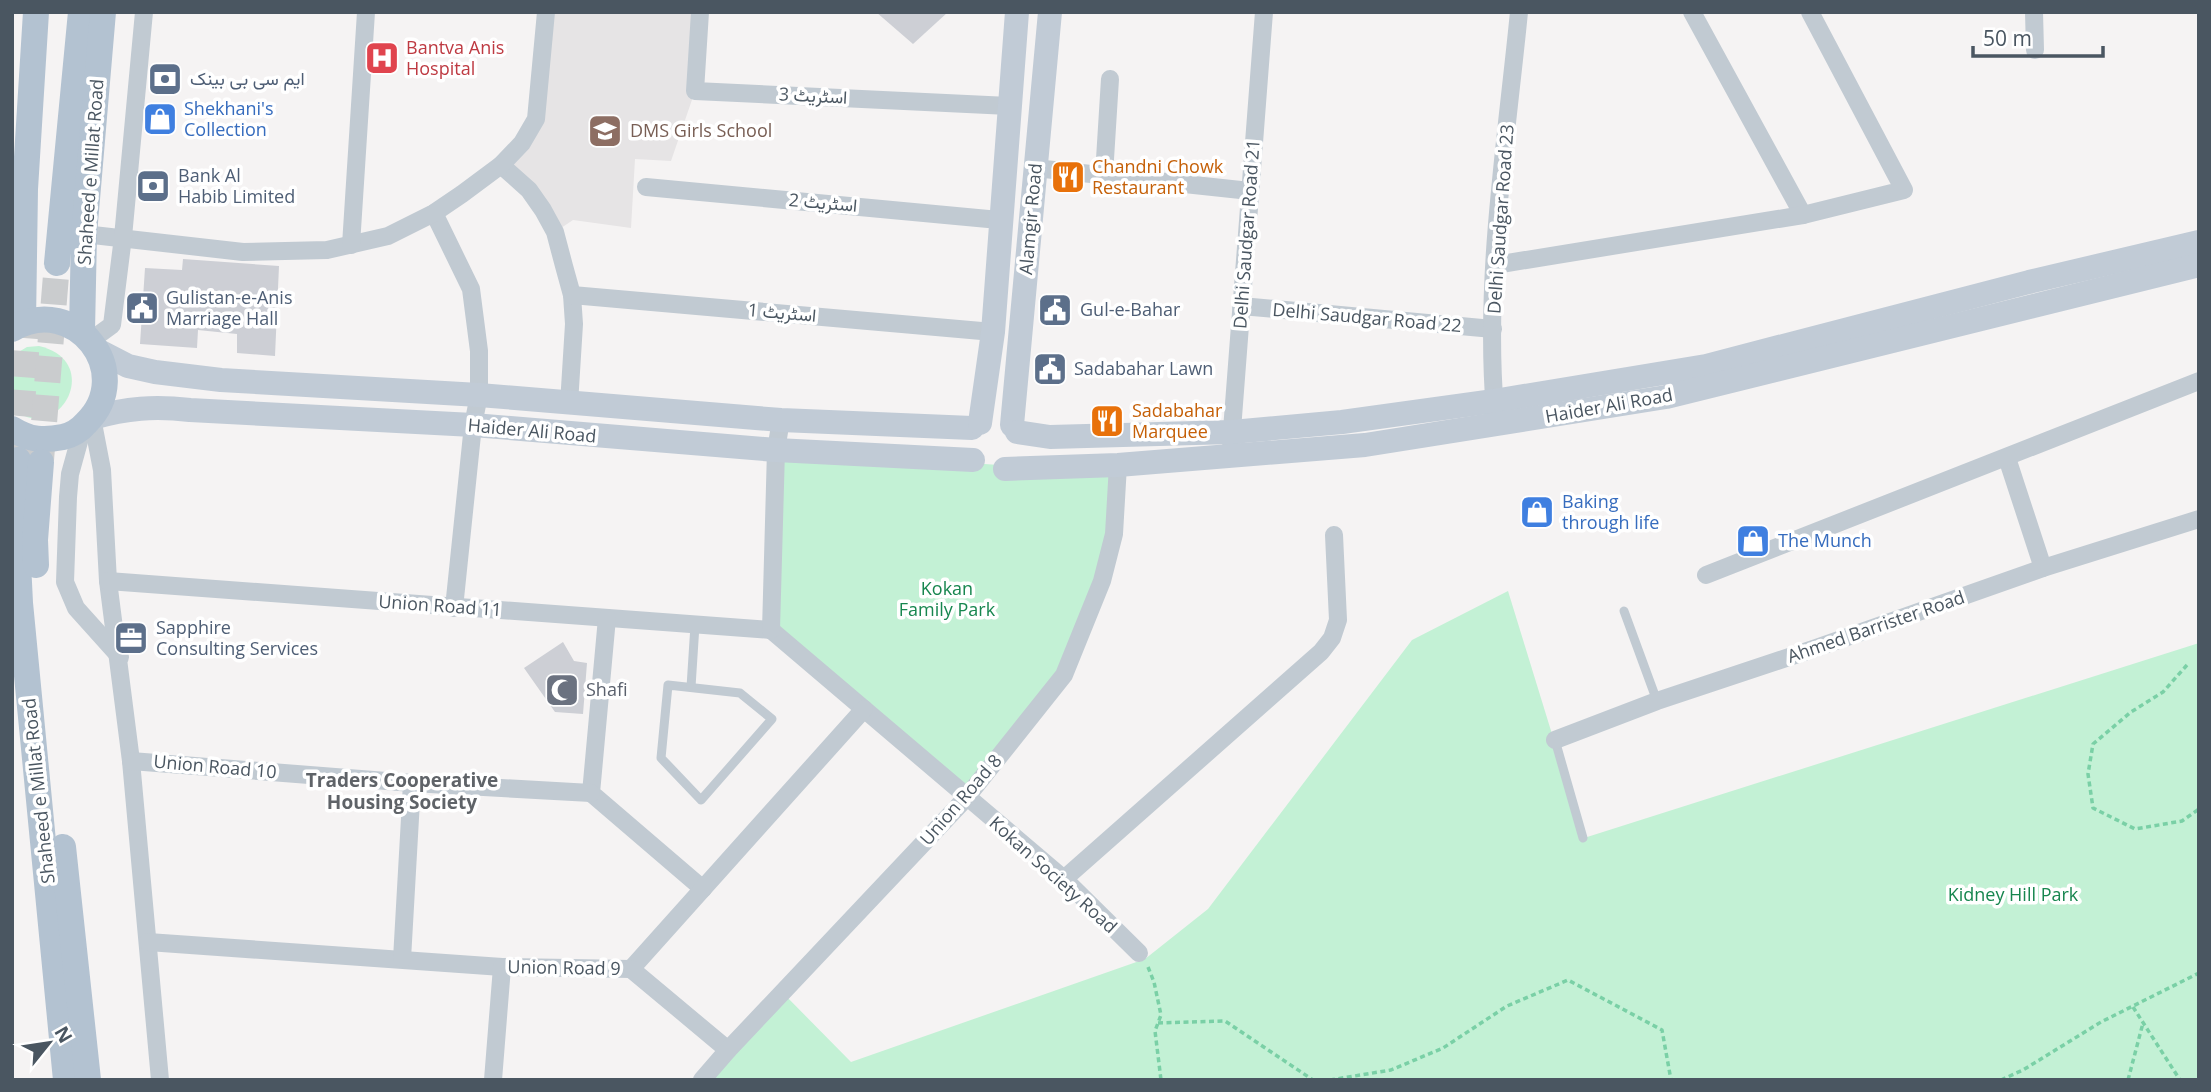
<svg xmlns="http://www.w3.org/2000/svg" width="2211" height="1092" font-family="'Open Sans',Vazirmatn,sans-serif">
<rect width="100%" height="100%" fill="#f5f3f3"/>
<path fill="#e6e4e5" d="M546,12H700L695,91L671,161L635,159L631,228L573,220L555,232L501,166L536,119Z"/>
<g fill="#c3f1d5">
<path d="M39,346C106,362 57,448 12,408V356L27,347Z"/>
<path d="M776,450L1044,468L1118,465L1114,534L1064,675L966,798L771,630Z"/>
<path d="M1508,591L1584,838L2199,643V1080H703L782,992L851,1062L1145,959L1208,909L1412,640Z"/>
</g>
<g fill="#cdcfd5">
<path d="M876,12H948L913,44Z"/>
<path d="M183,259L279,266L275,356L237,353V334L198,330L197,348L140,344L145,268L182,270Z"/>
<path d="M563,642L574,661L587,663L583,714L555,712L524,668Z"/>
</g>
<g fill="none" stroke-linecap="round" stroke-linejoin="round">
<g stroke="#caccce" stroke-width="26" stroke-dasharray="26 13" stroke-linecap="butt">
<path d="M18,455L30,301"/>
<path d="M41,460L57,263"/>
</g>
<g stroke="#7ad0a6" stroke-width="3.5" stroke-dasharray="5 3.5" stroke-linecap="butt">
<path d="M2187,665L2163,692L2131,712L2093,744L2088,774L2093,808L2135,829L2182,821L2199,809"/>
<path d="M1148,967L1154,982L1161,1015L1155,1031L1161,1080"/>
<path d="M2133,1007L2180,1080"/>
<path d="M1158,1023L1225,1021L1313,1080"/>
<path d="M1330,1080L1391,1070L1443,1048L1507,1006L1568,980L1662,1030L1671,1080"/>
<path d="M2001,1080L2023,1070L2101,1022L2199,973"/>
<path d="M2128,1080L2143,1023"/>
</g>
<g stroke="#c1cad2" stroke-width="9">
<path d="M1624,611L1657,701"/>
<path d="M668,685L740,693L772,719L701,800L661,758Z"/>
<path d="M691,687L695,625"/>
<path d="M1555,740L1583,838"/>
</g>
<g stroke="#c1cad2" stroke-width="18">
<path d="M700,12L695,91L1009,106"/>
<path d="M1692,12L1803,215"/>
<path d="M2034,12L2035,50"/>
<path d="M501,165L529,190L543,210L555,232L564,266L572,295L574,324L569,404"/>
<path d="M1035,168L1250,191"/>
<path d="M1104,175L1110,79"/>
<path d="M646,187L999,220"/>
<path d="M434,213L471,289L479,351V395L473,425L454,608"/>
<path d="M84,234L243,252L327,250L388,236L434,213L462,194L501,165L522,143L536,119L546,12"/>
<path d="M351,245L366,12"/>
<path d="M1495,265L1803,215L1904,190L1810,12"/>
<path d="M572,295L993,332"/>
<path d="M1241,306L1493,329"/>
<path d="M90,341L112,325L123,237L144,12"/>
<path d="M1495,411C1484,279 1506,144 1519,12"/>
<path d="M92,418L102,470L108,581L131,761L160,1080"/>
<path d="M83,427L70,474L68,497L65,582L76,608L120,657"/>
<path d="M1231,443L1264,12"/>
<path d="M2007,458L2043,568"/>
<path d="M1706,575L2199,381"/>
<path d="M108,581L771,630"/>
<path d="M607,618L591,793L703,889"/>
<path d="M771,630L1064,879L1139,953"/>
<path d="M771,630L776,450L781,420"/>
<path d="M1555,740L1657,701L1816,648L2043,568L2199,519"/>
<path d="M131,761L412,783L591,793"/>
<path d="M1064,879L1321,652L1332,638L1338,620L1334,535"/>
<path d="M148,942L502,967L631,969L864,709"/>
<path d="M402,959L412,783"/>
<path d="M631,969L728,1050"/>
<path d="M493,1080L502,967"/>
<path d="M702,1080L728,1050L966,798L1064,675L1102,581L1114,534L1118,465"/>
</g>
<g stroke="#c1cbd6" stroke-width="24">
<path d="M97,350L128,366L155,372L221,380L479,395L781,420L972,428"/>
<path d="M92,418C127,408 154,406 190,410L473,425L776,450L973,460"/>
<path d="M980,423L993,332L1017,12"/>
<path d="M1012,425L1050,12"/>
<path d="M1017,432L1050,437L1232,432L1342,422L1494,401L1706,366L2029,282L2199,242"/>
<path d="M1005,469L1118,465L1365,445L1666,397L2199,265"/>
</g>
<g stroke="#b3c2d1" stroke-width="26">
<path d="M57,263L81,12"/>
<path d="M23,323L25,189L36,12"/>
<path d="M12,329C75,292 137,373 86,423C80,430 72,435 63,437C43,441 30,440 12,429"/>
<path d="M82,331L84,234L103,12"/>
<path d="M18,460L16,522L20,603L66,1080"/>
<path d="M36,565L35,540L41,462"/>
<path d="M63,847L88,1080"/>
</g>
</g>
<defs>
<g id="hospital-square" transform="scale(1.75)"><rect x="-9" y="-9" width="18" height="18" rx="4" fill="#e0444e" stroke="#fff"/><path d="M-5-5h3v3.5h4V-5h3V5h-3V1.5h-4V5h-3Z" fill="#fff"/></g>
<g id="bank-square" transform="scale(1.75)"><rect x="-9" y="-9" width="18" height="18" rx="4" fill="#5c6f8a" stroke="#fff"/><path d="M-6-4H6V4H-6ZM0-2.3a2.3 2.3 0 1 0 0 4.6a2.3 2.3 0 1 0 0-4.6Z" fill="#fff"/></g>
<g id="shop-square" transform="scale(1.75)"><rect x="-9" y="-9" width="18" height="18" rx="4" fill="#3f7fe0" stroke="#fff"/><path d="M-5-2.5h2.3a2.7 3.5 0 0 1 5.4 0H5L5.5 6h-11ZM-1.5-2.5h3a1.5 2.3 0 0 0-3 0Z" fill="#fff"/></g>
<g id="school-square" transform="scale(1.75)"><rect x="-9" y="-9" width="18" height="18" rx="4" fill="#8d6e63" stroke="#fff"/><path d="M0-5L7-2L0 1L-7-2ZM-4 1L0 2.5L4 1V4Q0 6-4 4Z" fill="#fff"/></g>
<g id="restaurant-square" transform="scale(1.75)"><rect x="-9" y="-9" width="18" height="18" rx="4" fill="#e8710a" stroke="#fff"/><path d="M-5-6h1v4h1v-4h1v4h1v-4h1v5L-1.5 .5V6h-2V.5L-5-1ZM5-6V6H3V1.5H1.5Q1.5-4 5-6Z" fill="#fff"/></g>
<g id="civic-square" transform="scale(1.75)"><rect x="-9" y="-9" width="18" height="18" rx="4" fill="#5c6f8a" stroke="#fff"/><path d="M-.6-6.5H3V-4.5H.6V-3L4-1V1h2V6H-6V1h2V-1L-.6-3ZM-1.2 2.5V6h2.4V2.5Z" fill="#fff"/></g>
<g id="office-square" transform="scale(1.75)"><rect x="-9" y="-9" width="18" height="18" rx="4" fill="#5c6f8a" stroke="#fff"/><path d="M-6-3h4V-5.5h4V-3h4V5H-6ZM-1-4.5V-3h2v-1.5ZM-6 0V1H6V0Z" fill="#fff"/></g>
<g id="mosque-square" transform="scale(1.75)"><rect x="-9" y="-9" width="18" height="18" rx="4" fill="#6b7280" stroke="#fff"/><path d="M3.5-4.9A6 6 0 1 0 3.5 4.9A5 5 0 1 1 3.5-4.9Z" fill="#fff"/></g>
</defs>
<g fill-rule="evenodd">
<use href="#hospital-square" x="382" y="58"/>
<use href="#bank-square" x="165" y="79"/>
<use href="#shop-square" x="160" y="119"/>
<use href="#school-square" x="605" y="131"/>
<use href="#restaurant-square" x="1068" y="177"/>
<use href="#bank-square" x="153" y="186"/>
<use href="#civic-square" x="142" y="308"/>
<use href="#civic-square" x="1055" y="310"/>
<use href="#civic-square" x="1050" y="369"/>
<use href="#restaurant-square" x="1107" y="421"/>
<use href="#shop-square" x="1537" y="512"/>
<use href="#shop-square" x="1753" y="541"/>
<use href="#office-square" x="131" y="638"/>
<use href="#mosque-square" x="562" y="690"/>
</g>
<g text-anchor="middle" stroke-width="7" stroke-linejoin="round" paint-order="stroke">
<g font-size="18" fill="#be3a42" stroke="#fff" text-anchor="start">
<text x="406" y="54">Bantva Anis<tspan x="406" dy="21">Hospital</tspan></text>
</g>
<g font-size="18" fill="#4e5e75" stroke="#fff" text-anchor="start">
<text x="190" y="85">ایم سی بی بینک</text>
<text x="178" y="182">Bank Al<tspan x="178" dy="21">Habib Limited</tspan></text>
<text x="166" y="304">Gulistan-e-Anis<tspan x="166" dy="21">Marriage Hall</tspan></text>
<text x="1080" y="316">Gul-e-Bahar</text>
<text x="1074" y="375">Sadabahar Lawn</text>
<text x="156" y="634">Sapphire<tspan x="156" dy="21">Consulting Services</tspan></text>
</g>
<g font-size="18" fill="#4a5661" stroke="#fff">
<text transform="translate(813 96) rotate(3)" y="6">اسٹریٹ 3</text>
<text transform="translate(91 172) rotate(-86)" y="6">Shaheed e Millat Road</text>
<text transform="translate(823 203) rotate(5)" y="6">اسٹریٹ 2</text>
<text transform="translate(1031 219) rotate(-85)" y="6">Alamgir Road</text>
<text transform="translate(1501 219) rotate(-86)" y="6">Delhi Saudgar Road 23</text>
<text transform="translate(1247 234) rotate(-86)" y="6">Delhi Saudgar Road 21</text>
<text transform="translate(782 313) rotate(5)" y="6">اسٹریٹ 1</text>
<text transform="translate(1367 318) rotate(5)" y="6">Delhi Saudgar Road 22</text>
<text transform="translate(1609 406) rotate(-10)" y="6">Haider Ali Road</text>
<text transform="translate(532 431) rotate(5)" y="6">Haider Ali Road</text>
<text transform="translate(440 606) rotate(4)" y="6">Union Road 11</text>
<text transform="translate(1876 627) rotate(-19)" y="6">Ahmed Barrister Road</text>
<text transform="translate(215 767) rotate(5)" y="6">Union Road 10</text>
<text transform="translate(39 791) rotate(-96)" y="6">Shaheed e Millat Road</text>
<text transform="translate(961 800) rotate(-49)" y="6">Union Road 8</text>
<text transform="translate(1053 875) rotate(42)" y="6">Kokan Society Road</text>
<text transform="translate(564 968) rotate(1)" y="6">Union Road 9</text>
</g>
<g font-size="18" fill="#366cbe" stroke="#fff" text-anchor="start">
<text x="184" y="115">Shekhani's<tspan x="184" dy="21">Collection</tspan></text>
<text x="1562" y="508">Baking<tspan x="1562" dy="21">through life</tspan></text>
<text x="1778" y="547">The Munch</text>
</g>
<g font-size="18" fill="#785e54" stroke="#fff" text-anchor="start">
<text x="630" y="137">DMS Girls School</text>
</g>
<g font-size="18" fill="#c56008" stroke="#fff" text-anchor="start">
<text x="1092" y="173">Chandni Chowk<tspan x="1092" dy="21">Restaurant</tspan></text>
<text x="1132" y="417">Sadabahar<tspan x="1132" dy="21">Marquee</tspan></text>
</g>
<g font-size="18" fill="#17864f" stroke="#fff">
<text x="947" y="595">Kokan<tspan x="947" dy="21">Family Park</tspan></text>
<text x="2013" y="901">Kidney Hill Park</text>
</g>
<g font-size="18" fill="#5b616d" stroke="#fff" text-anchor="start">
<text x="586" y="696">Shafi</text>
</g>
<g font-size="19" font-weight="bold" fill="#5f6368" stroke="#fff">
<text x="402" y="787">Traders Cooperative<tspan x="402" dy="22">Housing Society</tspan></text>
</g>
</g>
<rect width="2211" height="1092" fill="none" stroke="#4a5661" stroke-width="28"/>
<g transform="translate(49 1043) rotate(60)" stroke="#ffffff" stroke-width="5" paint-order="stroke">
<path d="M0-5L12 26L0 18L-12 26Z" fill="#4a5661"/>
<text y="-10" font-size="19" font-weight="bold" text-anchor="middle" fill="#4a5661">N</text>
</g>
<path d="M1973 46v10h130v-10" fill="none" stroke="#4a5661" stroke-width="3.5"/>
<text x="1983" y="46" font-size="21" fill="#4a5661" stroke="#ffffff" stroke-width="5" paint-order="stroke">50 m</text>
</svg>
